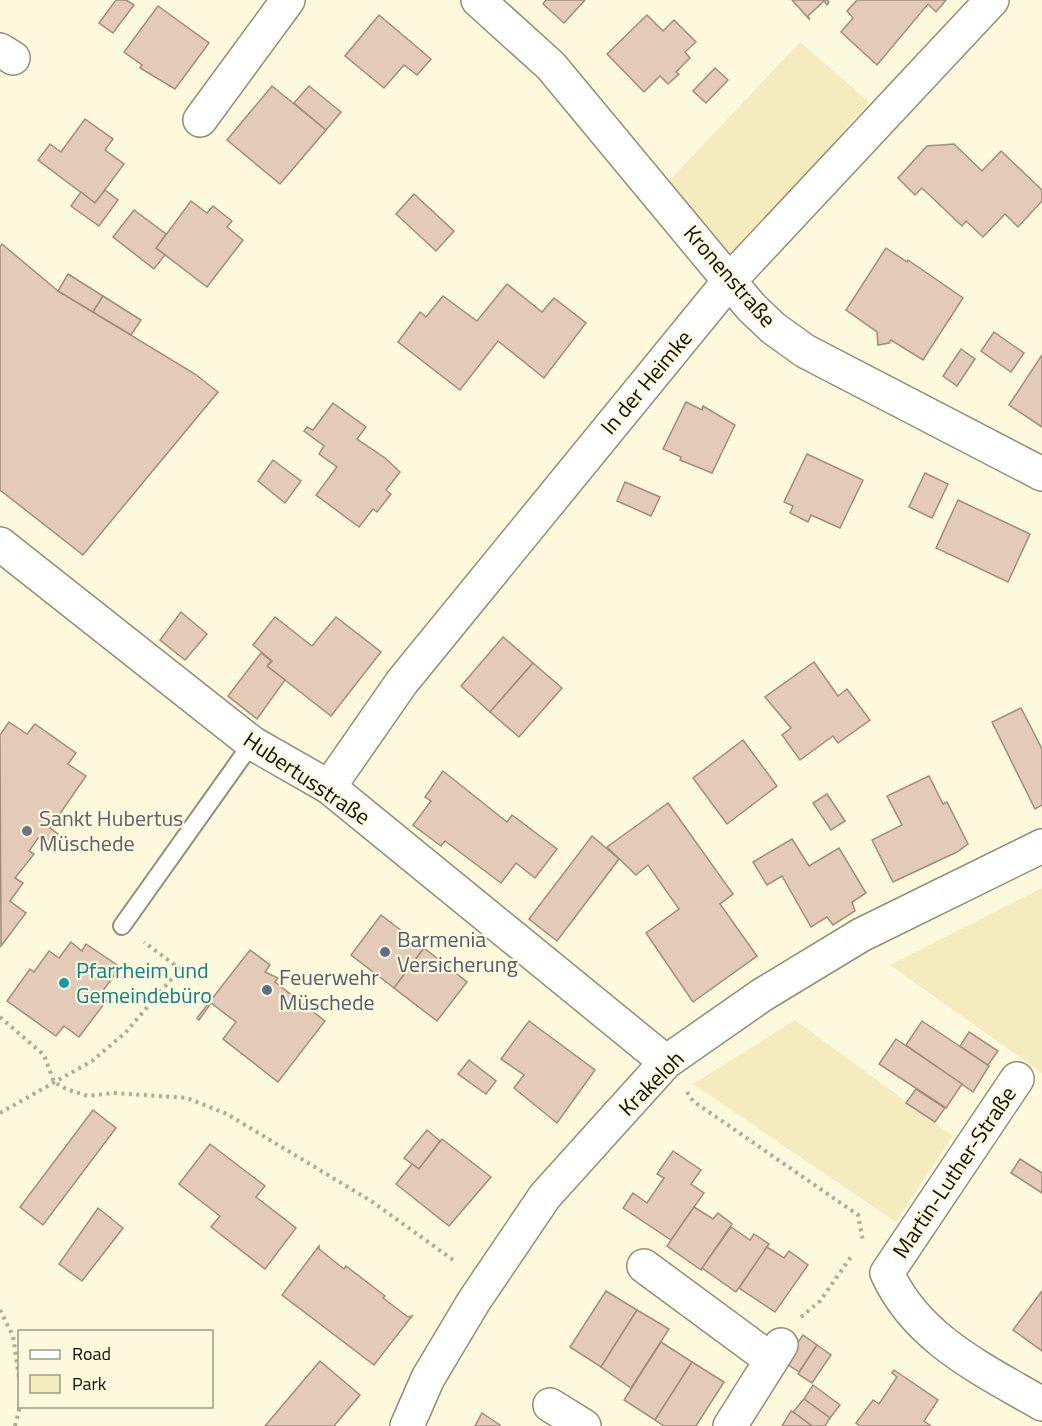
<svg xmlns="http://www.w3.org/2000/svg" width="1042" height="1426" font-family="'Titillium Web',sans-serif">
<rect width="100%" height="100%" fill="#fef9dc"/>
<g fill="#f4ecbe">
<path d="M800,42L869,102L733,258L667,183Z"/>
<path d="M1042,888V1073L890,965Z"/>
<path d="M795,1020L953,1136L896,1222L693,1084Z"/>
</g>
<g fill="#e3cbb8" stroke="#a28c7a" stroke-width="1.5">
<path d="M116,0H126L134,5L113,33L99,23Z"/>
<path d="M546,0H585L564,23L543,4Z"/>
<path d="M792,0H827L829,2L827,5L824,1L808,16L810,20Z"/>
<path d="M857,0H946L936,12L928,4L877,65L841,32L853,18L847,11Z"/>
<path d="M158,6L209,43L175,89L140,68L142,65L124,52Z"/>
<path d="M379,15L431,59L417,75L404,65L384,88L345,56Z"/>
<path d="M647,15L663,31L674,20L696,42L685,52L690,58L676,72L679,74L668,84L660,76L644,92L607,54Z"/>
<path d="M715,68L728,80L706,103L693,91Z"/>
<path d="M272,86L326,130L280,184L227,140Z"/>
<path d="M309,86L341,112L326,130L294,103Z"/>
<path d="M85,119L113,139L105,150L124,164L95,203L38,160L50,144L61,152Z"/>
<path d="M954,144L982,171L1001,151L1042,190V201L1018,227L1005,214L983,237L966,221L962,226L922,188L915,195L898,178L927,146Z"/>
<path d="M105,190L118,200L99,226L71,206L81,192L95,203Z"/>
<path d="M414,194L454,231L436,251L396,214Z"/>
<path d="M191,201L207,213L213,206L232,221L227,227L243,240L207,287L156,248Z"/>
<path d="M134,210L166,234L156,248L165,255L154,269L113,237Z"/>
<path d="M2,244L58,291L195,374L218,392L83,555L0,490V247Z"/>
<path d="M886,248L907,262L908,260L963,298L923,360L891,340L889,343L878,345L877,332L846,310Z"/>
<path d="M68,274L103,296L93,312L58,291Z"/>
<path d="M507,284L542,312L554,298L586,323L544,378L498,341L460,390L398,342L420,312L426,317L443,296L477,321Z"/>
<path d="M103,296L141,320L131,335L93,312Z"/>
<path d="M994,332L1024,353L1011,372L981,351Z"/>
<path d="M961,349L975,359L957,386L943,376Z"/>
<path d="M1042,355V427L1009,405Z"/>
<path d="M686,402L702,410L703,406L735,425L712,473L680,460L681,457L663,449Z"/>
<path d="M333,403L366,427L357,439L385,458L400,472L386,490L391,494L377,512L373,509L359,527L316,495L337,467L319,454L324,446L304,431L307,427L313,430Z"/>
<path d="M807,454L863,480L840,528L811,515L808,522L790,513L793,506L784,502Z"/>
<path d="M273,460L301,481L285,503L258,481Z"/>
<path d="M925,473L948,484L932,518L909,507Z"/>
<path d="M625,482L660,497L651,516L617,501Z"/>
<path d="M958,500L1030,534L1008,582L936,548Z"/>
<path d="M181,612L207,634L185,660L160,640Z"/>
<path d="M275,617L312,646L336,617L381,652L331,716L267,666L272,661L253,645Z"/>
<path d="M503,637L533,663L490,712L461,686Z"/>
<path d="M261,653L271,661L267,666L285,680L257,719L228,696Z"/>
<path d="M814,662L838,696L847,689L870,720L838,743L833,736L800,760L782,735L791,728L765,697Z"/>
<path d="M533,663L562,688L519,737L490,712Z"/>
<path d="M1021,708L1042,749V805L1035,809L992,722Z"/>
<path d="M9,722L27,734L35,724L76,753L68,764L86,776L50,828L58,834L50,847L38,838L29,851L34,854L15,878L23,883L10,901L26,913L1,946L0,735Z"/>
<path d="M743,740L777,786L727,824L693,778Z"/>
<path d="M443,771L507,822L512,815L557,849L535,878L516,863L501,883L445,841L441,846L413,825L431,801L425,797Z"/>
<path d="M929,776L943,804L947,802L968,844L957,852L893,882L872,840L902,825L887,796Z"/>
<path d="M827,794L845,821L831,830L813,803Z"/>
<path d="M668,803L733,894L720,904L757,956L693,1002L646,933L679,909L648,865L636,875L607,847Z"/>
<path d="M592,836L619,859L557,941L529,919Z"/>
<path d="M792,839L809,866L839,848L866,893L852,902L855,911L833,925L827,917L811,927L782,876L767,885L753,862Z"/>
<path d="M381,915L424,948L394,988L351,955Z"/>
<path d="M71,942L82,951L86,944L120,967L100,995L107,1000L79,1037L64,1026L56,1036L7,1001L30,969L34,972L49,951L59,958Z"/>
<path d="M424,948L467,982L437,1021L394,988Z"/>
<path d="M250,950L270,965L265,972L278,978L275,982L325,1021L278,1082L223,1039L236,1022L211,1003L199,1020L197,1018Z"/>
<path d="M529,1021L595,1070L557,1123L514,1088L524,1075L501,1059Z"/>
<path d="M922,1021L989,1066L973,1092L906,1045Z"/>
<path d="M969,1032L998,1051L988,1065L960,1046Z"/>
<path d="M896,1039L962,1084L946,1108L879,1064Z"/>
<path d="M469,1060L496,1081L486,1094L458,1074Z"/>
<path d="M916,1089L945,1108L935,1122L906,1103Z"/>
<path d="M93,1110L116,1128L43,1225L20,1207Z"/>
<path d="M427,1130L440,1141L419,1169L404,1158Z"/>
<path d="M442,1139L491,1177L449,1226L396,1184L412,1164L419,1169Z"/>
<path d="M210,1144L265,1186L256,1197L296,1228L265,1269L211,1227L220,1216L179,1184Z"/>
<path d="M673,1151L701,1170L691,1184L704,1193L671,1240L623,1208L633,1193L647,1203L664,1178L657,1174Z"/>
<path d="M1020,1159L1042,1173V1193L1011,1173Z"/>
<path d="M694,1207L713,1219L718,1213L732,1224L701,1270L667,1246Z"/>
<path d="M98,1208L123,1228L82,1281L59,1264Z"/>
<path d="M731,1227L750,1240L754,1234L769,1244L736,1292L702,1268Z"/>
<path d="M319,1246V1249L344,1269L346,1266L385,1296L383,1298L408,1317L412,1316L374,1365L282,1295Z"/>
<path d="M767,1247L784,1258L789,1251L808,1265L775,1312L739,1288Z"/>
<path d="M606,1291L637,1310L601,1367L570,1347Z"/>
<path d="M1042,1291V1351L1013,1330Z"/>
<path d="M637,1310L669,1329L631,1388L601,1367Z"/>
<path d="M803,1335L817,1345L799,1372L784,1362Z"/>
<path d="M661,1342L692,1362L655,1420L624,1400Z"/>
<path d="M817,1345L831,1355L812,1383L798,1374Z"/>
<path d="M320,1361L360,1395L334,1426H265Z"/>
<path d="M692,1362L724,1382L696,1426H664L655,1420Z"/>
<path d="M894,1370L938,1400L924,1421L931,1426H860L856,1423L873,1400L879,1404L897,1377L892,1373Z"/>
<path d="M813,1385L840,1405L830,1418L804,1399Z"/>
<path d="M804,1399L830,1418L825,1426H812L793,1412Z"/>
<path d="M791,1411L793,1412L812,1426H782Z"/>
<path d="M482,1413L500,1425L499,1426H475Z"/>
</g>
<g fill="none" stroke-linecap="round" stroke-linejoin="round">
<g stroke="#938e74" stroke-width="20">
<path id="service" d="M122,926L252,743"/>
</g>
<g stroke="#938e74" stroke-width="36">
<g id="minor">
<path d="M478,0L551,66L751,307L773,328L805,351L1042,474"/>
<path d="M0,50L13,58"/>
<path d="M200,120L288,0"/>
<path d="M0,544L252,743L329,787L666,1062"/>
<path d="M329,787L402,682L731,279L992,0"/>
<path d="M1017,1079L887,1273C917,1339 982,1369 1042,1404"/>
<path d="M644,1266L770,1359"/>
<path d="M550,1405L584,1426"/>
<path d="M730,1426L781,1345"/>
</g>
</g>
<g stroke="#938e74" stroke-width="36">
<path id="tertiary" d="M407,1426L428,1378L474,1301L545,1196L666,1062L762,995L861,935L1042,846"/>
</g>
<g stroke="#b0ac95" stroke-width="4" stroke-dasharray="3 4.5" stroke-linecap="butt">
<path d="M0,1017L44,1055L54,1082L66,1089L88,1096L114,1093L187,1098L227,1114L371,1201L456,1262"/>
<path d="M687,1092L693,1101L858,1215L863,1241"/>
<path d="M0,1113L92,1061L125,1033L180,969L144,942"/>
<path d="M0,1310L13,1336L20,1385"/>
<path d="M801,1317L820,1301L853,1254"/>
<path d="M15,1426L20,1406"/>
</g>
<use href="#service" stroke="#fff" stroke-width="16"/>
<use href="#minor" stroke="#fff" stroke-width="33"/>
<use href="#tertiary" stroke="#fff" stroke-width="33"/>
</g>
<circle fill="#6b7280" stroke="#fef9dc" stroke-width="2" cx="27" cy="831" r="6"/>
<g fill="#5c6f8a" stroke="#fef9dc" stroke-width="2">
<circle cx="385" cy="952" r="6"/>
<circle cx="267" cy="990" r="6"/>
</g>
<circle fill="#0f9aa8" stroke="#fef9dc" stroke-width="2" cx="64" cy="983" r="6"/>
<g text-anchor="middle" stroke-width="4.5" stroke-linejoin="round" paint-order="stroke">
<g font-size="22" fill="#100f06" stroke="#fef9dc">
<text transform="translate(730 276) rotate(49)" y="8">Kronenstraße</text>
<text transform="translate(646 382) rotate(-50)" y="8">In der Heimke</text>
<text transform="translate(307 778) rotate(34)" y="8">Hubertusstraße</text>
<text transform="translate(651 1083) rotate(-45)" y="8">Krakeloh</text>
<text transform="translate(954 1172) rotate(-56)" y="8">Martin-Luther-Straße</text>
</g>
<g font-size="22" fill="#5b616d" stroke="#fef9dc" text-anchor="start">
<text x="39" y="826">Sankt Hubertus<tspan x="39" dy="25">Müschede</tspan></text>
</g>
<g font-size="22" fill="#4e5e75" stroke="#fef9dc" text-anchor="start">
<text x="397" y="947">Barmenia<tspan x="397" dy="25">Versicherung</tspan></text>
<text x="279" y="985">Feuerwehr<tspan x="279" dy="25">Müschede</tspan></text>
</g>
<g font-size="22" fill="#0d838f" stroke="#fef9dc" text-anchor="start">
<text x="76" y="978">Pfarrheim und<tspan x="76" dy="25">Gemeindebüro</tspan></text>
</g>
</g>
<rect x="18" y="1330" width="195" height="78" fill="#fef9dc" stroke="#9f9b86" stroke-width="1.5"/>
<rect x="30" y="1350" width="30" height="9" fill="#ffffff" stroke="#9f9b86" stroke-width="1.5"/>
<text x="72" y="1360" font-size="18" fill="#100f06">Road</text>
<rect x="30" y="1375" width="30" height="18" fill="#f4ecbe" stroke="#9f9b86" stroke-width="1.5"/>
<text x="72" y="1390" font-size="18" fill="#100f06">Park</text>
</svg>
